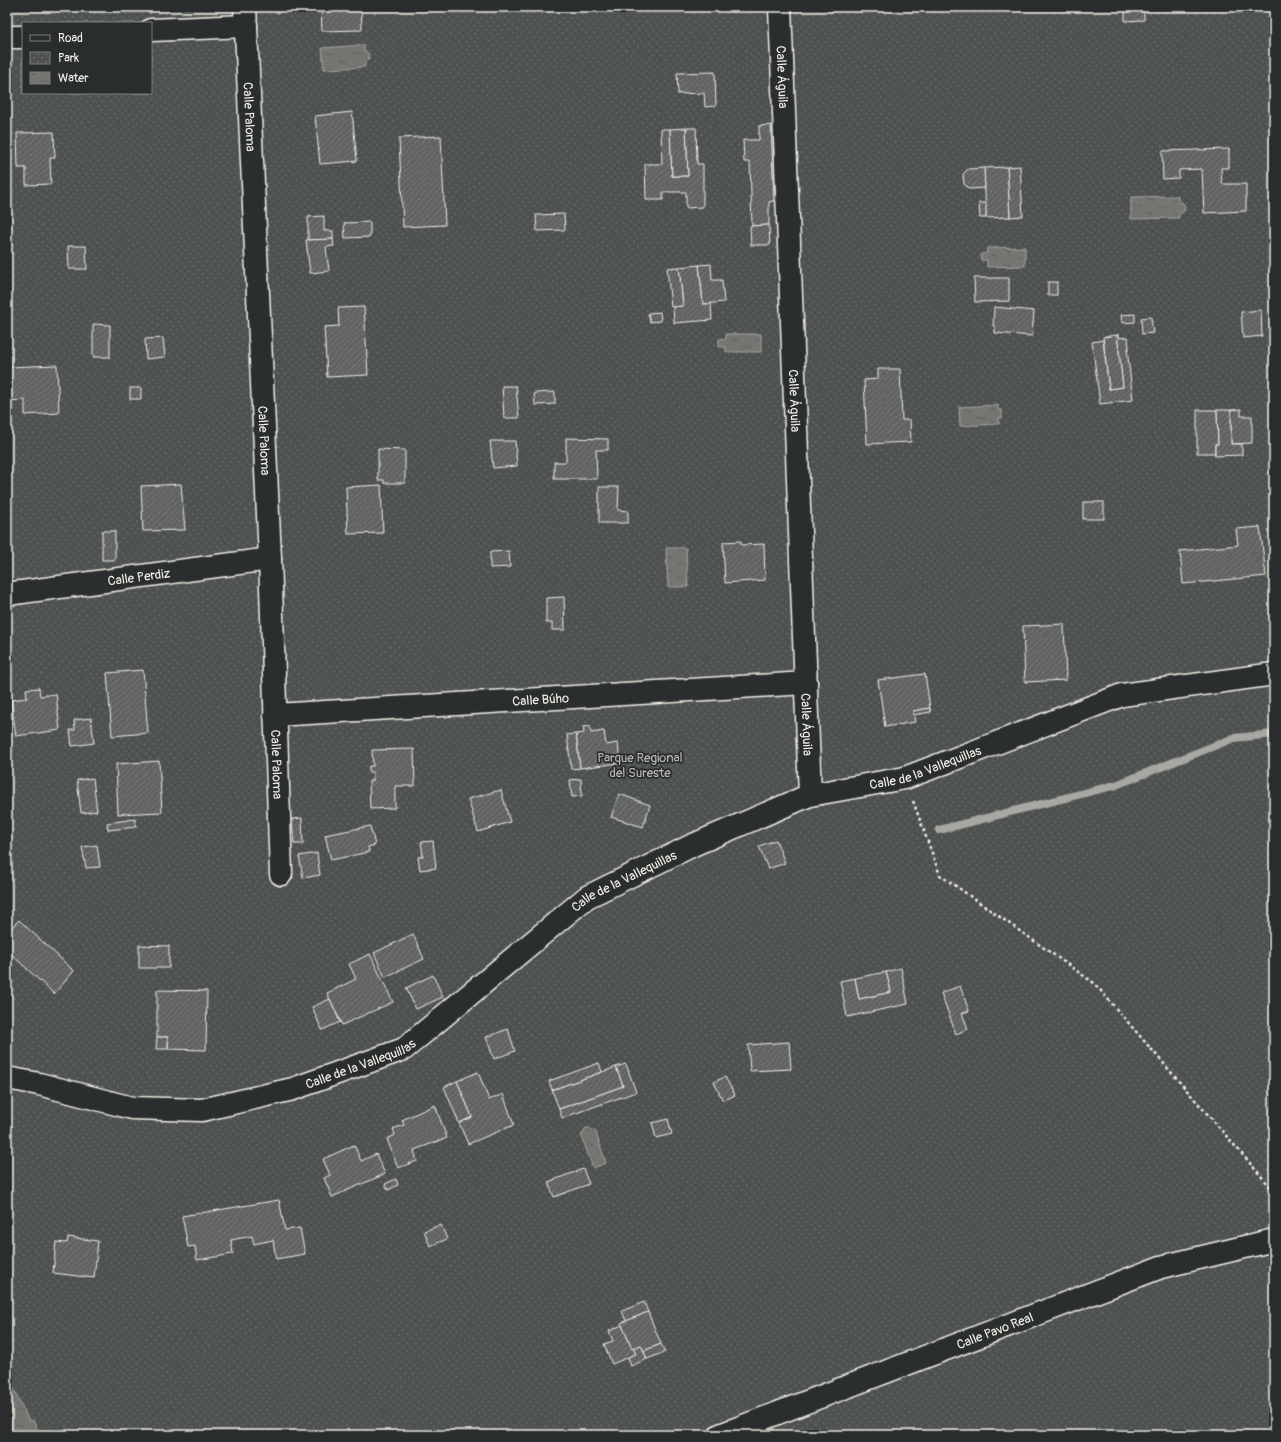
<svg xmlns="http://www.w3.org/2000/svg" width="1281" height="1442" font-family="Pangolin,sans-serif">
<defs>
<pattern id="park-dots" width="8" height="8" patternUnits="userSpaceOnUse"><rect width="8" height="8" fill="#4e514f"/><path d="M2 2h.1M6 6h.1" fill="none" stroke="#686a68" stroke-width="1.8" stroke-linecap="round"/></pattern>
<pattern id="water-ripples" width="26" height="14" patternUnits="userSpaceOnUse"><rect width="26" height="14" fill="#757572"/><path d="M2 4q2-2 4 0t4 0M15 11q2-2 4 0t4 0" fill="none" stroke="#5f5e5c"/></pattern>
<pattern id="building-hatch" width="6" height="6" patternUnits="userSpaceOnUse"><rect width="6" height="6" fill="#616362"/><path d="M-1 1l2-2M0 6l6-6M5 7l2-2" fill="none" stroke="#787a78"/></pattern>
</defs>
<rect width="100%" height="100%" fill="#363939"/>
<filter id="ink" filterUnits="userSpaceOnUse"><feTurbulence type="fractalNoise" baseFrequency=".025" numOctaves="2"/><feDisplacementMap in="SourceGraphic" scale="8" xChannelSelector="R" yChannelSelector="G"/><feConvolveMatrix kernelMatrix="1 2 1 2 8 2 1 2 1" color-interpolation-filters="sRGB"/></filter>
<g filter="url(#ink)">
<path fill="url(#park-dots)" stroke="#a1a19c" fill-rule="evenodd" d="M7,7H1274V1435H7ZM23,23H151V93H23Z"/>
<g fill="url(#water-ripples)" stroke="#a8a7a1">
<path d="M364,45V50C369,52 370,55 368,60L365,63V67L324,69L322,48Z"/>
<path d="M1178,196V201L1183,203L1185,206L1184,211L1179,214V218L1131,219V197Z"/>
<path d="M1025,247V266L987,267V260H981V254L987,253V248Z"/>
<path d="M726,334H761V352H726V347H719V339H726Z"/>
<path d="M998,405V410H1002V418H999V424L960,426L959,407Z"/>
<path d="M666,548H686L688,587H668Z"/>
<path d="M586,1128H589L592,1130H595L606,1163L593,1168L581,1135L584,1133V1130Z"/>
<path d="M12,1385L29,1421L33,1420L38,1431L30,1435H11L9,1431L12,1429L7,1417V1387Z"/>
</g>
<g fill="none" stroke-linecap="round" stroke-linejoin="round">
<path stroke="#a8a7a1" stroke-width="8" d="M939,830L1116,785L1234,738L1274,734"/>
</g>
<g fill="url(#building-hatch)" stroke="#f4f1e8">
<path d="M329,7H361L362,30L322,31L321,10H329Z"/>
<path d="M1125,7H1144V20L1125,21Z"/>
<path d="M715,72L716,106L705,107L704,93L678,94L677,73Z"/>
<path d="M352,112L357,161L320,164L315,116Z"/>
<path d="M771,125L774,201L769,202V225L752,226L750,162H744L743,140H759V126Z"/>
<path d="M686,128H696L697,164H703V207L686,208V192H663V200H646L645,164H662L661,129H670L672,176H688Z"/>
<path d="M686,128L688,176H672L670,129Z"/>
<path d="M54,132L55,158H50L51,184L26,185V168H18L17,133Z"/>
<path d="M441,136L445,225L403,227L399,138Z"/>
<path d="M1229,149V168H1221L1222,184H1246V211L1204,213L1202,169L1179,170V178L1163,179L1162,151Z"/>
<path d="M1020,166L1023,216L1010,217L1007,167Z"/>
<path d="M1007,167L1010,217L986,218L984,168Z"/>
<path d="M984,168L985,188L969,189L964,184L963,174L968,169Z"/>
<path d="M979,203H986V218H980Z"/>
<path d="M564,214L565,230L537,231L536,215Z"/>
<path d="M324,216V231H333V239L308,240V217Z"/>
<path d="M370,222V237L345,238L344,223Z"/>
<path d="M769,225L770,245H751L750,226Z"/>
<path d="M333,239L334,246L326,247L329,271L310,273L306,240Z"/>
<path d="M68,246H86L87,269H69Z"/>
<path d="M711,264L712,280H722L724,302L703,304L699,265Z"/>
<path d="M699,265L703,304H711L712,320L674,323L673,306H683L679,267Z"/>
<path d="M679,267L683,306L671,307L667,268Z"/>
<path d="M974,278H1009V301L975,302Z"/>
<rect x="1048" y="282" width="9" height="13"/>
<path d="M364,307L368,375L327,377L324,327L339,326L338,308Z"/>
<path d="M994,307L1034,311L1032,336L995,333V326H993Z"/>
<path d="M1261,310L1262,336L1243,338L1241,312Z"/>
<path d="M660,312L661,321L650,322L648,313Z"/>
<path d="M1135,314V322L1122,323L1121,315Z"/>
<path d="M1151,317L1153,333L1142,334L1141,318Z"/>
<path d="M93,324L110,325V357H93Z"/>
<path d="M1117,335H1119V338L1128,337L1129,349H1127L1133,400L1100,404L1092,342L1103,340L1109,389L1123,387Z"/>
<path d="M1117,335L1123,387L1109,389L1103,337Z"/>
<path d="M163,338L165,357L146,359L145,339Z"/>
<path d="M57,365L59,413L25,415V400L7,401V367Z"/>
<path d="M878,369H900L902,420H910L911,442L867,444L864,380L878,379Z"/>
<path d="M502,386H516L519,418H504Z"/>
<rect x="130" y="388" width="11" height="11"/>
<path d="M555,392V404L535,405L534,393Z"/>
<path d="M1241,409V416H1252V443L1231,444V410Z"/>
<path d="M1197,410H1217L1218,444H1215V453H1197Z"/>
<path d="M1217,410H1231V444H1242V455L1215,456V444H1218Z"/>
<path d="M566,438L608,439V450H596L597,479H554V462H566Z"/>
<path d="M490,441H515L517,466L493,468Z"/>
<path d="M378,449L405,450V483H384V480H378Z"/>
<path d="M181,484L185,530L143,531L141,486Z"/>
<path d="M381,485L383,533L348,534L346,487Z"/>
<path d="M599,487H619L618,510L628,511V523H599Z"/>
<rect x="1083" y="502" width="21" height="17"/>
<path d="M1260,527L1266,576L1183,584L1180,551L1238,545L1236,529Z"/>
<rect x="102" y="531" width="13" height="29"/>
<path d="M741,541V545L764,544L765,580L725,583L723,542Z"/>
<path d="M509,551L510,567L490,568V552Z"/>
<path d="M564,597L565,630H552V623H546V598Z"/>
<path d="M1064,624L1066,680L1025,682L1023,626Z"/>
<path d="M143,670L148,733L112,736L107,673Z"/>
<path d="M925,674L930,708L913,711L915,722L885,727L878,680Z"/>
<path d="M39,688L40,696L56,694L60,730L16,736L11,700L27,698L26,689Z"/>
<path d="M930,708L931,712L913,715V711Z"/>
<path d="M91,718L94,743L72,746L70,730H75L74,720Z"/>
<path d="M590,726L591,733L604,731L606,745L618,743L620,763L580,768L576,734L584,733L583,727Z"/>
<path d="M576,734L580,768L571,769L567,735Z"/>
<path d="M414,749L415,786H395V808L370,809L369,781H373V772H369V766H373L372,750Z"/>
<path d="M159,761L162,812L118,814L116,764Z"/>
<path d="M93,778L97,811L81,813L77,780Z"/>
<path d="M581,779L582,796L572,797L570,780Z"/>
<path d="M501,790L510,822L478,832L468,799Z"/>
<path d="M619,794L650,805L643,827L611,817Z"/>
<path d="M302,818L303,844H294L292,819Z"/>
<path d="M135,819L136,827L108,830L107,823Z"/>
<path d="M370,826L375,845L368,847L369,852L331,860L325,835Z"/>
<path d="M776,840L785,863L768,869L759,846Z"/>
<path d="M433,841L436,868L420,870L418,857L423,856L421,842Z"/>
<path d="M97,845L100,867L86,868L82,847Z"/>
<path d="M317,853L320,875L303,878L299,856Z"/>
<path d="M19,920L74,971L54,994L9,952L7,954V931H8Z"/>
<path d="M413,934L424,959L385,977L374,953Z"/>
<path d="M139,945L169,946V968H139Z"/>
<path d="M370,954L393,1002L342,1025L327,993L356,979L349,964Z"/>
<path d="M901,968L908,1004L847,1017L840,981L855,978L859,999L891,992L886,972Z"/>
<path d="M886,972L891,992L859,999L855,978Z"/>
<path d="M433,975L443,997L416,1009L406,988Z"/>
<path d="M960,986L969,1011L962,1013L968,1029L956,1034L941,993Z"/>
<path d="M157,990L207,991L206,1050L168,1049V1037H157Z"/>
<path d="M330,999L340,1022L322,1030L312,1007Z"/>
<path d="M508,1029L515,1051L494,1059L486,1037Z"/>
<path d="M157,1037H168V1049H156Z"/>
<path d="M789,1042L791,1069L750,1071L748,1045Z"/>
<path d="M599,1063L602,1072L552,1090L549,1081Z"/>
<path d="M626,1064L636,1092L562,1118L559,1109L623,1086L616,1067Z"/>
<path d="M616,1067L623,1086L559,1109L552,1090Z"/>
<path d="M478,1072L489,1100L503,1094L514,1125L468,1144L459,1123L472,1117L457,1081Z"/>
<path d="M725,1077L735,1095L723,1101L714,1082Z"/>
<path d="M457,1081L472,1117L459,1123L444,1087Z"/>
<path d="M435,1105L447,1138L414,1150L417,1161L398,1168L387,1139L395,1135L393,1129L404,1125L402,1120Z"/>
<path d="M668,1119L672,1134L656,1138L652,1123Z"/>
<path d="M354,1145L361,1161L376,1154L385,1174L332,1197L324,1178L330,1175L323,1159Z"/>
<path d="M583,1169L589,1184L554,1197L548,1182Z"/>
<path d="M396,1179L398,1185L388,1190L385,1184Z"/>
<path d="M279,1200L285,1230L300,1228L305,1254L276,1259L273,1240L254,1244L252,1236L231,1240L233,1254L197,1260L195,1246L188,1247L182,1216Z"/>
<path d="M441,1225L447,1239L430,1246L424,1231Z"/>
<path d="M68,1237L98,1241L94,1278L53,1273L56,1242L67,1243Z"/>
<path d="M644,1302L648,1312L626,1321L622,1311Z"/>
<path d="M648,1312L661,1344L643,1351L641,1345L632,1349L621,1323Z"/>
<path d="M622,1325L632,1349L633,1348L636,1354L612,1364L604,1344L613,1341L609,1331Z"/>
<path d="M661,1344L665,1352L647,1359L643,1351Z"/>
<path d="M641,1345L647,1359L631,1366L628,1357L636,1354L633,1348Z"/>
<path d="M773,1427L776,1435H752Z"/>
</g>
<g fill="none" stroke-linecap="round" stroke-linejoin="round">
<g stroke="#f4f1e8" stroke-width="25">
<g id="minor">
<path id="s1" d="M245,7L270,559L281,874"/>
<path id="s2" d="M780,7L810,795"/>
<path d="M151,30L246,26"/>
<path d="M7,37H23"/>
<path id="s3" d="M7,594L270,559"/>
<path id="s4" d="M275,715L806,683"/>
<path id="s5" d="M7,1078L39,1084L132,1108L202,1110L293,1089L404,1049L587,897L693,845L810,795L905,778L1122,695L1274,674"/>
<path id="s6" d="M720,1435L1161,1267L1274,1240"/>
</g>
</g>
<path stroke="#f4f1e8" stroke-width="2.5" stroke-dasharray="3 3" stroke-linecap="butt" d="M913,801L940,875L1094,983L1274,1191"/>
<use href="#minor" stroke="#2a2d2e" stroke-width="22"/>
</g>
</g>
<g text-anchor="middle" stroke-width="3.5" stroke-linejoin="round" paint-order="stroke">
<g font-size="13" fill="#f4f1e8" stroke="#2a2d2e">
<text dy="5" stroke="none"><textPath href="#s2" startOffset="70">Calle Águila</textPath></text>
<text dy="5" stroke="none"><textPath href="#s1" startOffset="110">Calle Paloma</textPath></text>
<text dy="5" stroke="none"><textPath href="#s2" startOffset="394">Calle Águila</textPath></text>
<text dy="5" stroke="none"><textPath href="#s1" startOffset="434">Calle Paloma</textPath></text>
<text dy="5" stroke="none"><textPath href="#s3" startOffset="133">Calle Perdiz</textPath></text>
<text dy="5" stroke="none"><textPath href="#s4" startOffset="266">Calle Búho</textPath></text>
<text dy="5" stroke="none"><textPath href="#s2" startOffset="718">Calle Águila</textPath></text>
<text dy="5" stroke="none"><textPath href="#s1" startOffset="758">Calle Paloma</textPath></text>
<text dy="5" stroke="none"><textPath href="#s5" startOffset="1012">Calle de la Vallequillas</textPath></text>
<text dy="5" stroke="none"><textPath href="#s5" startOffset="688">Calle de la Vallequillas</textPath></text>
<text dy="5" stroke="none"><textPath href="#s5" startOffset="364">Calle de la Vallequillas</textPath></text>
<text dy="5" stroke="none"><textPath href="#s6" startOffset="294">Calle Pavo Real</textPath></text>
</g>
<g font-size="13" fill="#bab9b2" stroke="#2a2d2e">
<text x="640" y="762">Parque Regional<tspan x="640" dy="15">del Sureste</tspan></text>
</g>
</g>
<rect width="1281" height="1442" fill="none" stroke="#2a2d2e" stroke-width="24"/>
<rect x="12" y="12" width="1257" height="1418" fill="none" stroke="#f4f1e8" stroke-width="1.5" filter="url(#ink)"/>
<rect x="22" y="22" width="130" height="72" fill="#2a2d2e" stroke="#7b7b78"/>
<rect x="30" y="35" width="20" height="6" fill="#2a2d2e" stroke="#7b7b78"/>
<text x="58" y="42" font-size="12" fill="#f4f1e8">Road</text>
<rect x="30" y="52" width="20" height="12" fill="url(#park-dots)" stroke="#7b7b78"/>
<text x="58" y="62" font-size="12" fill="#f4f1e8">Park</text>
<rect x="30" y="72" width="20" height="12" fill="url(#water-ripples)" stroke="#7b7b78"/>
<text x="58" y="82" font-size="12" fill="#f4f1e8">Water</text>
</svg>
